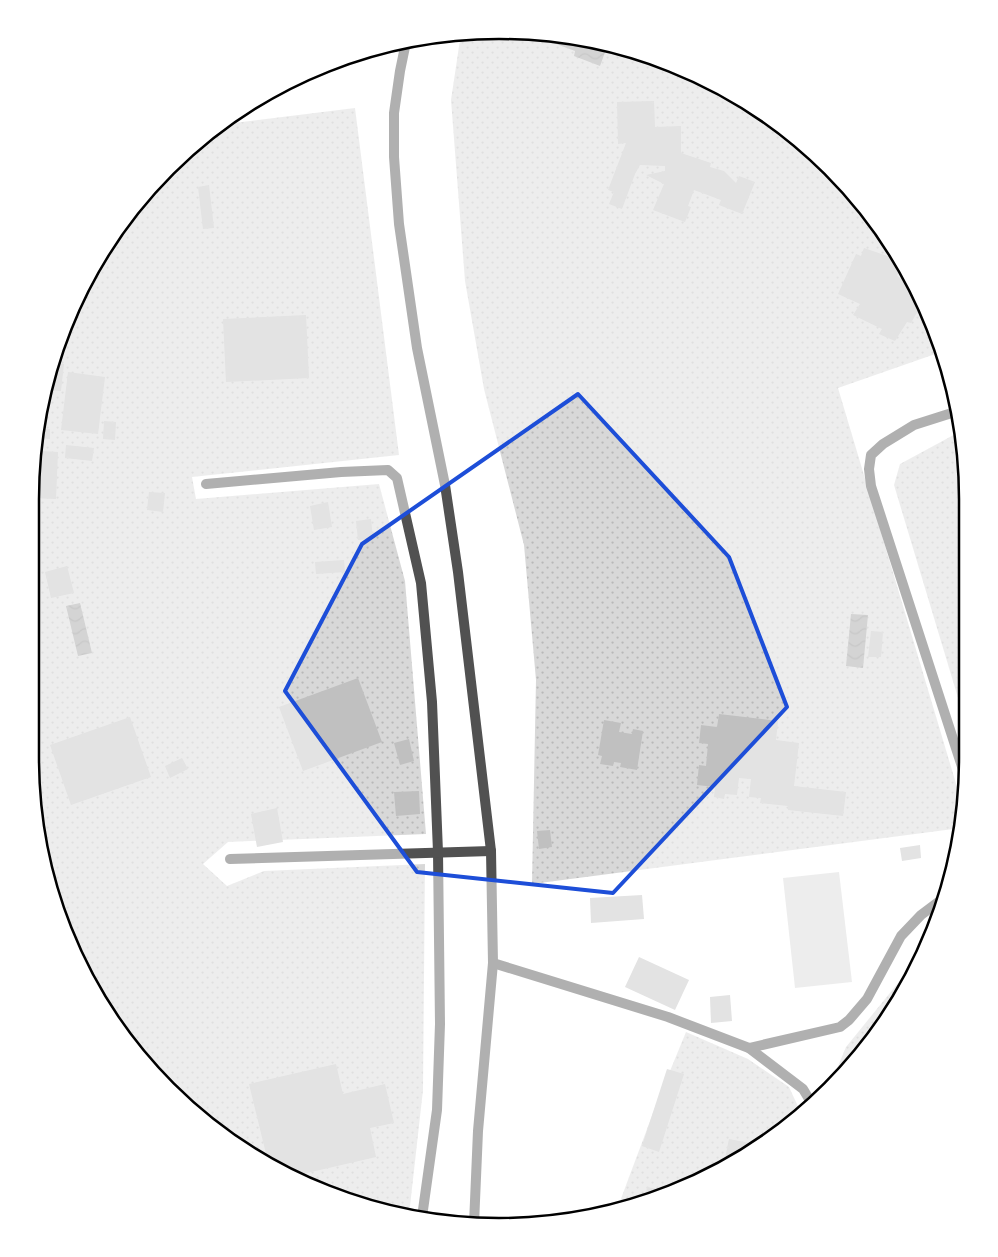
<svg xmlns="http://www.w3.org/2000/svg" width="998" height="1257" font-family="Overpass,sans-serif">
<defs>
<pattern id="garden-dots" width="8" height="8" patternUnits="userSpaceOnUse" patternTransform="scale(1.25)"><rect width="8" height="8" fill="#d8d8d8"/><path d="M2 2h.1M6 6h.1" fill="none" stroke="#b8b8b8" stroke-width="1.8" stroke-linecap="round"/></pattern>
<pattern id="water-waves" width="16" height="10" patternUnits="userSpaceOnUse" patternTransform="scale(1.25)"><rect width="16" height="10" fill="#9f9f9f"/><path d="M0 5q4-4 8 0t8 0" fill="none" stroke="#878787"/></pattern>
</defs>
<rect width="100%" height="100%" fill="#fff"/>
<path fill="#d8d8d8" d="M839,872L852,982L795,988L783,878Z"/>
<g fill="url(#garden-dots)">
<path d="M530,31L621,46L707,78L785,127L852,190L905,265L941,352L838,388L963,807L961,828L532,884L536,680L524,545L484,389L465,281L451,100L461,33Z"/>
<path d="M355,108L399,455L192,477L196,499L379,484L405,581L426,834L228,842L203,864L227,886L264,871L425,864L423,1090L409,1215L377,1211L264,1164L167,1089L93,992L46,879L30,758L31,469L55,348L93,265L146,190L226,124Z"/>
<path d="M961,431L967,468L968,731L894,485L900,464Z"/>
<path d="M936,924L932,938L871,1043L830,1087V1085L846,1047L898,983L934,925Z"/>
<path d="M686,1032L748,1059L789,1087L802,1115L733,1164L620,1211L616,1212L656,1105Z"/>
</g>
<g fill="url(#water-waves)">
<path d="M530,31L608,44L600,66L574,56L575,51L527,33L524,38L510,33V32Z"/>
<path d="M80,603L92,653L78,656L66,606Z"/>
<path d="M851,614L868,615L863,668L846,666Z"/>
</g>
<g fill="#c0c0c0">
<path d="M654,101L655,127L681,126V153L711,163L710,167L724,171L736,183L739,176L755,182L742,214L719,205L721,200L694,190L688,206L691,207L685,222L653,210L664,184L646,175L665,171V166L640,165L635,174L622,209L609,204L614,192L608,190L626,143L618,144L617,102Z"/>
<path d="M209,185L214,228L203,229L198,187Z"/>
<path d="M864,248L902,261L903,262L897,276L915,289L923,308L922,310L916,314L911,323L907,322L895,341L879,334L882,329L853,315L860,304L838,294L856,254L861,256Z"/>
<path d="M306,315L309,378L226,382L223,319Z"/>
<path d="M54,351L62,352L61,364H64L61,391L47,390Z"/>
<path d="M68,372L105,377L98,434L61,430Z"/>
<path d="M104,421L116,422L115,440L103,439Z"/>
<path d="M39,429H50V439L41,438V451L58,452L56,499L31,498V469Z"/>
<path d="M66,445L94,448L92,461L65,458Z"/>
<path d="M149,492L165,493L163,512L147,510Z"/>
<path d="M328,502L332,527L314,530L310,506Z"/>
<path d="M371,519L373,539L358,540L356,521Z"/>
<path d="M344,560L345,572L316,574L315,562Z"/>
<path d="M67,566L74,593L51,598L45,572Z"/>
<path d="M871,631L883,632L881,657H868Z"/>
<path d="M358,678L382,742L303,771L279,707Z"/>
<path d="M719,714L778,721L776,740L799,743L794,786L846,792L843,816L788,810V806L760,803L761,798L749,797L751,779L739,778L737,795L725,794L724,799L714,797L715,787L697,785L699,765L706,766L708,744L699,743L701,725L717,727Z"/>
<path d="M130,717L151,777L71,805L50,745Z"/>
<path d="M604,720L621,723L619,732L632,734L633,729L643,731L637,770L620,767L621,763L614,762L613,766L600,764L602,756L598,755Z"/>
<path d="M409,739L414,761L400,765L394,743Z"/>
<path d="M182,758L188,769L170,778L165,766Z"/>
<path d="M419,791L420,814L396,816L394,792Z"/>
<path d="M277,808L283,842L257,847L251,814Z"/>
<path d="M550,830L552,847L539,849L537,831Z"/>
<path d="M920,845L921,858L902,861L900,848Z"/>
<path d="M642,895L644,919L591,923L590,898Z"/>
<path d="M639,957L689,980L675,1010L625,987Z"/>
<path d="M730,995L732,1021L711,1023L710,997Z"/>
<path d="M336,1064L343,1094L385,1084L394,1123L370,1128L376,1157L294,1176L269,1166L249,1084Z"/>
<path d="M667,1069L684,1074L659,1152L642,1146Z"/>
<path d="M729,1139L760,1145L733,1164L723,1168Z"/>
<path d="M647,1187L668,1191L645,1201Z"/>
</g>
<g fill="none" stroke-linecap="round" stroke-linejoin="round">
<g stroke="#515151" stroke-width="10">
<path d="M958,411L914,425L883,444L871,455L869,469L871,486L966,779"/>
<path d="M206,484L341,472L388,470L397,478L421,583L432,702L438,852L440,1024L437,1110L422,1217"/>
<path d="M230,859L491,851"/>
<path d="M493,963L668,1017L749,1048L803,1089L809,1099L812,1107"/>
<path d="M749,1048L840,1027L849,1020L867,999L901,936L921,915L941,900L946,893"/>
</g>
<path stroke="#515151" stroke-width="10" d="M406,42L400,71L394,113V157L399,224L417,348L445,485L458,572L491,851L493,963L478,1131L474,1224"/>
</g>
<path d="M0 0H998V1257H0ZM578,394L729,557L787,707L613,893L417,872L285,691L362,544Z" fill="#fff" fill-opacity=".55" fill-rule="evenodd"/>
<path fill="none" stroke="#1d4ed8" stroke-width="4" stroke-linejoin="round" d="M578,394L729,557L787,707L613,893L417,872L285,691L362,544Z"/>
<path d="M0 0H998V1257H0ZM499 39H499A460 460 0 0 1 959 499V758A460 460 0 0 1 499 1218H499A460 460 0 0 1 39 758V499A460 460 0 0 1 499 39Z" fill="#fff" fill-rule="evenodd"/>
<path fill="none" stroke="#000" stroke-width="2.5" d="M499 39H499A460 460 0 0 1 959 499V758A460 460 0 0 1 499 1218H499A460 460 0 0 1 39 758V499A460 460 0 0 1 499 39Z"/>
</svg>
